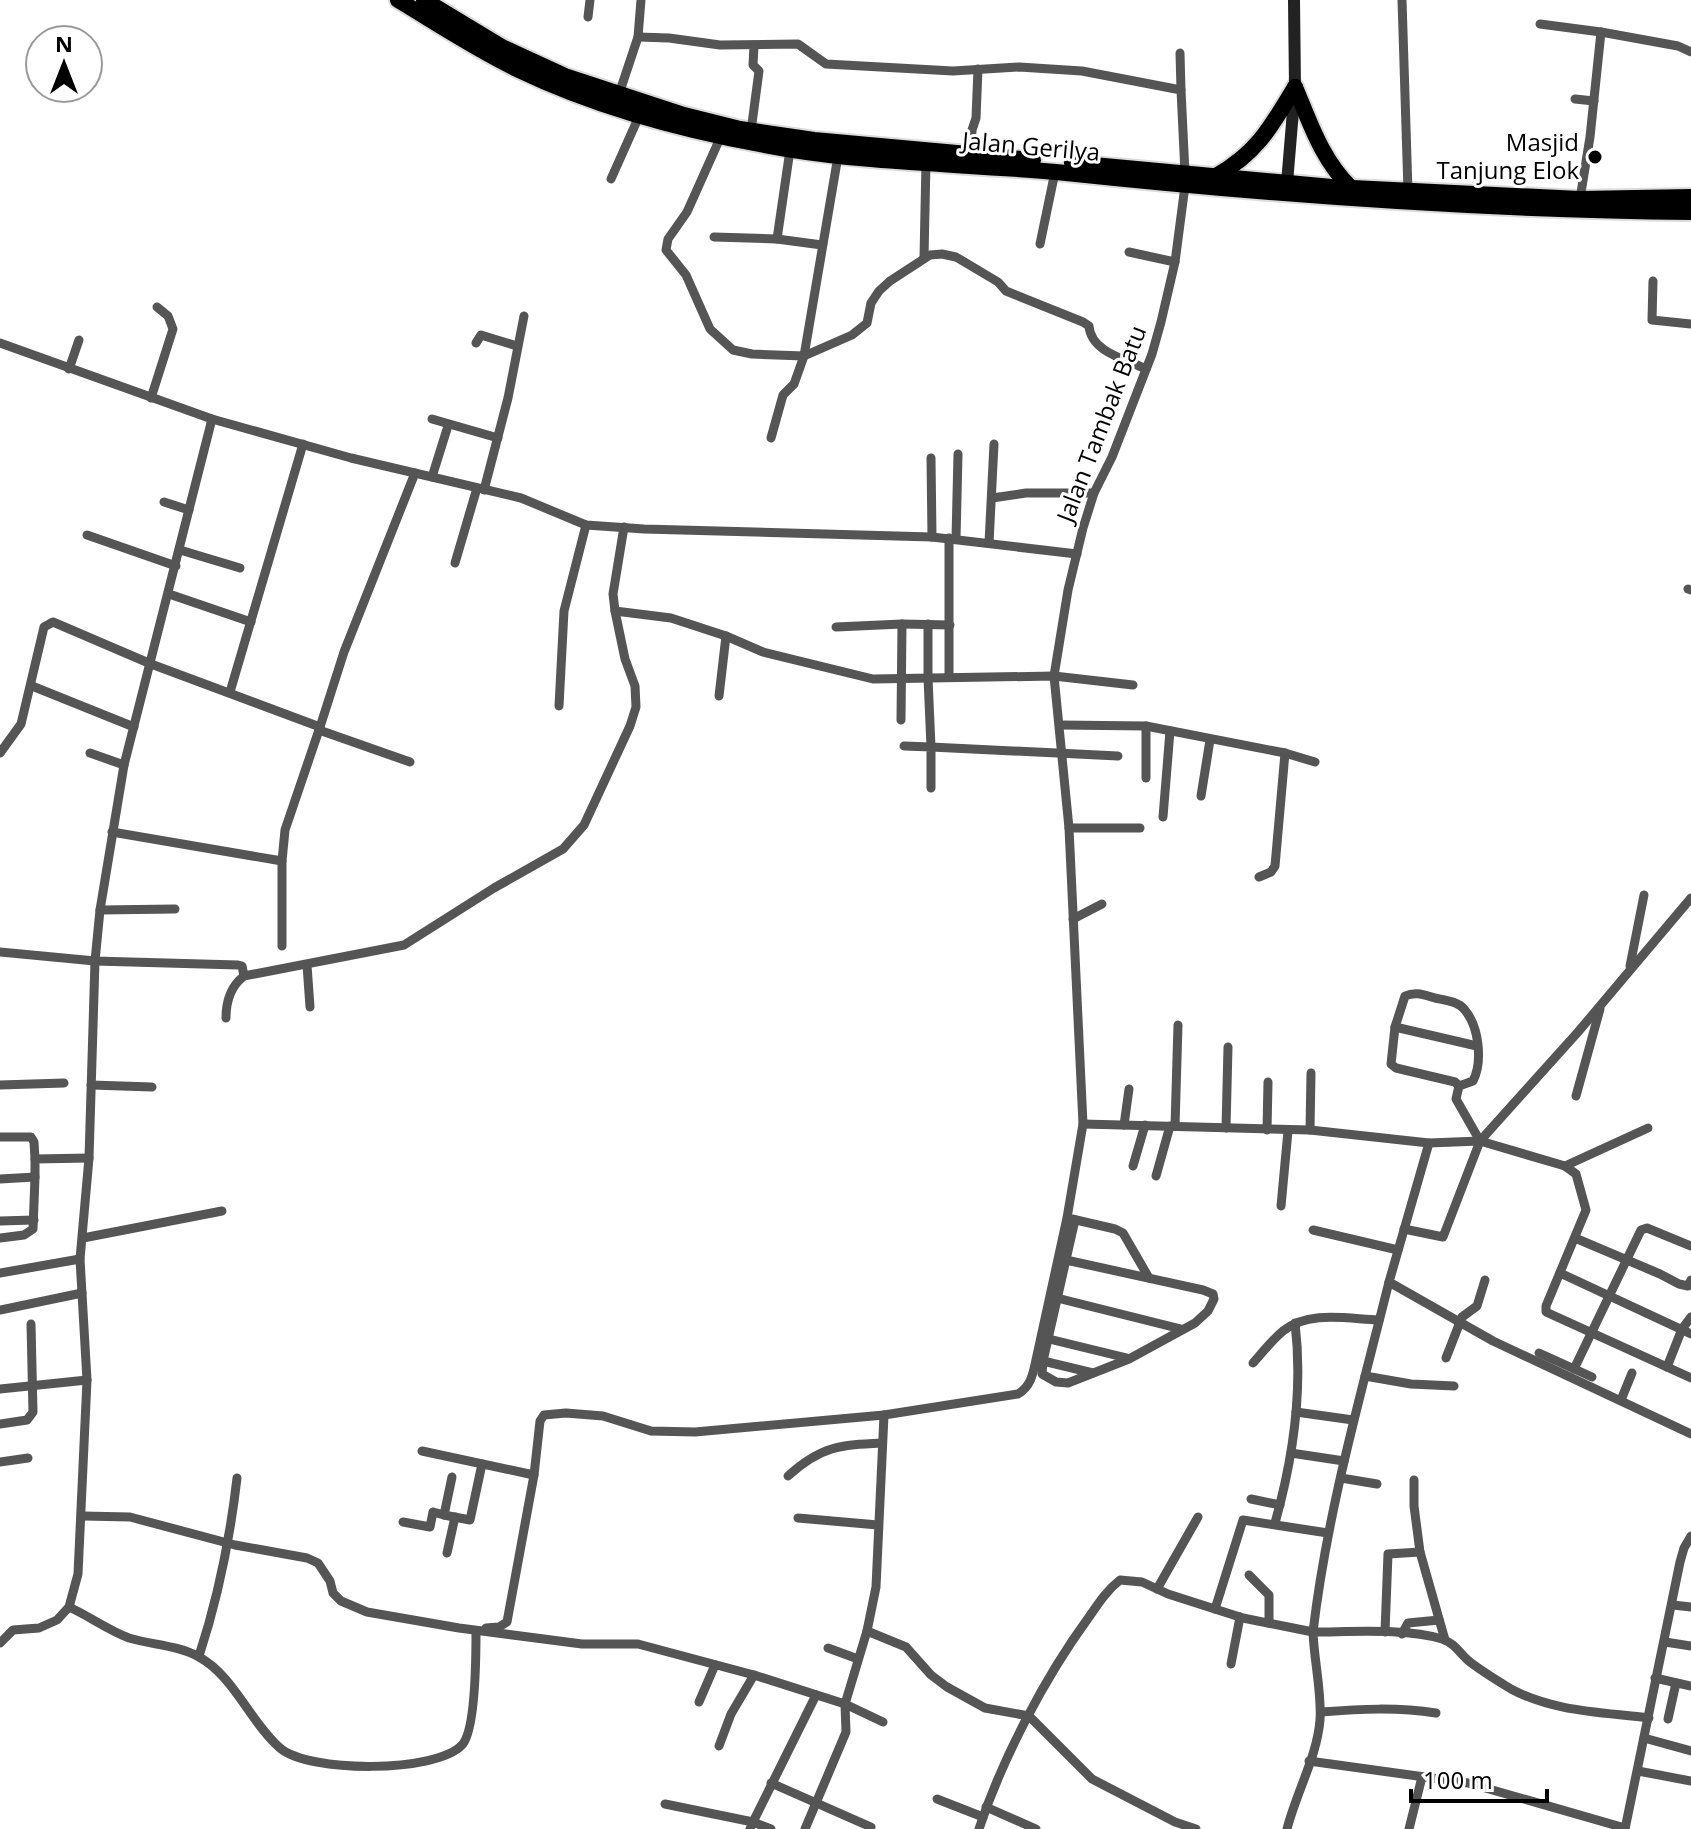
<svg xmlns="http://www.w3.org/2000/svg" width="1691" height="1829" font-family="'Open Sans',sans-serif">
<rect width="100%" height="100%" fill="#fff"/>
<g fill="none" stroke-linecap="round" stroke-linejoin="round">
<g stroke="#dbdbdb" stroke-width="20">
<g id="trunk">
<path d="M398,0C438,24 477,50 519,70C600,109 698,134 787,149C879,164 973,164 1066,173C1274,195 1482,210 1691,212"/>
<path d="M424,0L502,47L565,76L684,115L740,129L814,140L1033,160"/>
<path d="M1295,87C1310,123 1322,160 1351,188"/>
<path d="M1072,163L1332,187L1580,199L1691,197"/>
<path d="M1216,176C1257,153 1271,127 1295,87"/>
</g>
</g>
<g stroke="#555" stroke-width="9">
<path d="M1402,0L1408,191"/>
<path d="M588,17L590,0"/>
<path d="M1540,24L1601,32"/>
<path d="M638,37L669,38L720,45L798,44L826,64L953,71L1019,67L1082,71L1181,90L1185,173"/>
<path d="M1180,53L1181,90"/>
<path d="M619,94L638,37L641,0"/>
<path d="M1575,99L1594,101"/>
<path d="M751,131L759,71L753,65L754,45"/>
<path d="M721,136L687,212L668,239L666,250L686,275L710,329L733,350L752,354L804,356L852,335L867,323L871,303L879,291L890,281L930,255L942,254L956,257L998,282L1006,291L1083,322L1089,326C1091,352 1125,359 1146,369"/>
<path d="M971,154L972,130L976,118L978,69"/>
<path d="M611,179L640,114"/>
<path d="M1580,199L1590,137L1601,32L1678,46L1691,52"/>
<path d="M714,237L777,239L822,245"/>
<path d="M777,239L790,150"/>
<path d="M1040,244L1055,172"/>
<path d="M1129,252L1175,262"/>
<path d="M924,258L926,162"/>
<path d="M1653,281L1652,320L1691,324"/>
<path d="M0,343L212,419L351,458L521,498L586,525L644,529L932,537L1077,554"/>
<path d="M476,343L481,335L517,346"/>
<path d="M69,369L79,340"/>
<path d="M151,398L173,329L168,316L157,307"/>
<path d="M432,419L498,438"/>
<path d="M771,438L783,395L794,384L804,356L838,156"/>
<path d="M931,458L932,537"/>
<path d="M432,477L447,429"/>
<path d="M484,490L508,398L524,316"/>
<path d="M992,498L1026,493H1094"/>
<path d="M164,502L189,510"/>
<path d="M624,527L613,594L615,611L671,618L726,636L763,652L873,679L1054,676L1133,685"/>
<path d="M87,535L176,566"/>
<path d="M949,538V677"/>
<path d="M956,539L958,454"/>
<path d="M989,543L994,444"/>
<path d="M180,550L240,568"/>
<path d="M455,563L477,488"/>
<path d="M1688,589L1691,590"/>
<path d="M169,594L251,622"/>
<path d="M902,624L950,625"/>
<path d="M928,624V678L931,747L1118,756"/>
<path d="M836,627L902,624L901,720"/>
<path d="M32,686L134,727"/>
<path d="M230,692L303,444"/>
<path d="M719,696L726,636"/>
<path d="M559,706L564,611L586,525"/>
<path d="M1060,725L1146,726L1285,753L1275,866L1271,872L1259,877"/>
<path d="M1146,726V778"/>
<path d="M320,727L344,652L415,473"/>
<path d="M319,730L410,762"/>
<path d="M904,746L931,747V788"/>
<path d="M0,753L21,724L44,627L53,622L151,664L320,727L285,830L282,861V946"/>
<path d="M90,753L124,765"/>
<path d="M1285,753L1315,762"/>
<path d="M1201,796L1210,740"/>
<path d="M1163,817L1170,731"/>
<path d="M1069,828H1140"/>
<path d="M112,832L282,861"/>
<path d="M100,910L175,909"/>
<path d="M1073,919L1102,904"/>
<path d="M0,952L95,961L238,965L242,966L244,976"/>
<path d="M307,965L310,1007"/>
<path d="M1630,966L1644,895"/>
<path d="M226,1018C226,1002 231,986 244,976L404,945L494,888L563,849L584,825L630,726L636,707L635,686L625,659L615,611"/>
<path d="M1395,1027L1477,1046"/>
<path d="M0,1085L64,1083"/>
<path d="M91,1085L152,1087"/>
<path d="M1459,1086L1473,1081C1483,1061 1479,1026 1464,1009C1458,1001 1444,1000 1435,998C1424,995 1416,991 1405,996L1395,1027L1391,1064L1396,1068L1455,1082L1459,1086L1456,1099L1480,1141L1565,1166L1576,1174L1586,1210L1546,1306V1312L1691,1378"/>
<path d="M1576,1096L1600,1009"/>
<path d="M1083,1124L1310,1130L1429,1143L1480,1141L1578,1032L1691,898"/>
<path d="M1124,1125L1129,1089"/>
<path d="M1175,1126L1178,1025"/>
<path d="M1226,1128L1228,1047"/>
<path d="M1267,1130L1268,1082"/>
<path d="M1310,1130L1311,1073"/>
<path d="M0,1137H31L34,1142L35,1159"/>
<path d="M1429,1143L1389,1282L1493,1341L1691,1434"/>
<path d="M1133,1166L1145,1125"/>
<path d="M1565,1166L1648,1128"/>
<path d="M1156,1176L1170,1126"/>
<path d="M0,1179L35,1177V1159L89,1158"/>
<path d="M1281,1206L1288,1131"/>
<path d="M1072,1219L1115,1229L1123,1233L1149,1278"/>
<path d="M0,1221L34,1220"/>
<path d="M1404,1229L1443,1237L1480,1141"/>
<path d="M1313,1230L1398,1250"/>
<path d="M0,1238L24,1235L33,1229L35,1177"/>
<path d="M83,1238L222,1211"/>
<path d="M1575,1238L1660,1274L1679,1284L1688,1286L1691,1280"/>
<path d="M1066,1260L1203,1290L1213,1294L1214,1299L1208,1311L1195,1323L1129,1359L1068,1383L1056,1382L1042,1374L1043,1361L1075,1220"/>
<path d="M0,1273L80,1259"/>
<path d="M1560,1273L1691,1334"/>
<path d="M1057,1298L1181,1329"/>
<path d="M0,1310L82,1293"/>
<path d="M1049,1339L1127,1358"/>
<path d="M1539,1353L1592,1377"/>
<path d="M1446,1358L1462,1317L1477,1306L1485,1280"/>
<path d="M1043,1361L1093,1373"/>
<path d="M1253,1363C1262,1353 1272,1340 1283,1331C1309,1310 1348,1319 1379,1320"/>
<path d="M1667,1367L1682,1329L1691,1317"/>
<path d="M1574,1369L1641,1230L1647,1228L1691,1246"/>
<path d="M1365,1376L1411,1384L1454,1386"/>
<path d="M0,1389L87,1380"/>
<path d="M1621,1400L1632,1373"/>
<path d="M1296,1412L1353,1420"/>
<path d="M0,1424L27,1420L33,1412L31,1324"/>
<path d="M422,1451L534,1475"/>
<path d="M1291,1453L1344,1461"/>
<path d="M0,1462L28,1458"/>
<path d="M788,1476C821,1446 840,1445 882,1443"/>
<path d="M452,1477L444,1515L470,1520L482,1464"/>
<path d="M1341,1478L1377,1484"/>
<path d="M1414,1480V1506L1420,1552"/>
<path d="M1251,1499L1280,1505"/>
<path d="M83,1516L130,1517L235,1545L307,1558L318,1563L330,1581L333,1593L341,1601L367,1612L459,1628L582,1644H638L754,1675L845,1704L883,1722"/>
<path d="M798,1518L878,1525"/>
<path d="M403,1522L430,1527L433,1512L444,1515"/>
<path d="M1275,1523C1293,1459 1303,1389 1295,1323"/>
<path d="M447,1553L455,1517"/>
<path d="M1249,1575L1269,1595V1623"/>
<path d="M1157,1589L1198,1517"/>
<path d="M1673,1605L1691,1607"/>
<path d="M69,1607C89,1616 108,1630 129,1638C152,1645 178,1645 199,1657C234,1676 250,1722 280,1748C309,1773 436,1773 462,1745C476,1730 476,1652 476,1631"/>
<path d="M1215,1609L1243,1520L1328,1533"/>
<path d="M486,1628L499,1627L507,1622L534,1475L540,1421L544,1415L566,1413L603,1416L651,1431L695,1432L884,1415"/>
<path d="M867,1631L906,1647L931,1675L947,1687L985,1708L1029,1716L1092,1779L1175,1822L1196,1829"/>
<path d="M1385,1632L1388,1554L1420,1552L1445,1640"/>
<path d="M1402,1634L1408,1623L1439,1620"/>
<path d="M1665,1642L1691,1646"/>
<path d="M0,1643L13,1630L39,1628L57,1620L69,1607L78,1574L87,1380L80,1259L89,1158L95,961L100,910L124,765L212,419"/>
<path d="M828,1648L858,1659"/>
<path d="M199,1656C218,1598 230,1539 237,1478"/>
<path d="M1231,1664L1240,1617"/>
<path d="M1655,1678L1691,1686"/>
<path d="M699,1702L715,1665"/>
<path d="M1321,1712C1360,1709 1397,1707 1436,1713"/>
<path d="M1668,1719L1676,1683"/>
<path d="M1644,1738L1691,1751"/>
<path d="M719,1746L731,1714L754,1675"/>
<path d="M1309,1761L1468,1783L1625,1828"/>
<path d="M1638,1771L1691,1781"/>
<path d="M771,1783L871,1827"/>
<path d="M937,1799L983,1817"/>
<path d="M665,1804L753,1822L816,1695"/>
<path d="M986,1807L1036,1829"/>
<path d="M750,1829L753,1822L771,1829"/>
<path d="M805,1829L846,1732L845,1704L867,1631L876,1587L884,1415L1018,1394C1031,1386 1033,1374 1036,1360L1067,1218L1083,1124L1069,828L1054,676L1068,590L1083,528L1094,493L1112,457L1152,354L1161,322L1175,262L1185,186"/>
<path d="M979,1829C1002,1759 1045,1677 1089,1617C1098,1604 1107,1590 1120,1580L1142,1582L1168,1594L1243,1618L1313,1632C1327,1513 1360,1398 1389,1282"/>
<path d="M1287,1829C1296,1793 1317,1757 1320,1720C1322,1694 1314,1660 1313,1632C1351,1632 1406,1628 1442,1639C1455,1643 1460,1654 1470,1662C1483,1672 1498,1681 1511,1689C1554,1712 1602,1712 1649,1718"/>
<path d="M1409,1829L1422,1777"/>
<path d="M1625,1829L1680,1562L1684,1548L1691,1536"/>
</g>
<path stroke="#222" stroke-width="12" d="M1287,183L1295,87L1294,0"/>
<use href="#trunk" stroke="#000" stroke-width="16"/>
</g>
<circle fill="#000" stroke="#fff" stroke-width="3" cx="1595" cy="157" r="8"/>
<g text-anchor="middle" stroke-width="6" stroke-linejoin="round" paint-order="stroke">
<g font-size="24" fill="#000" stroke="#fff" text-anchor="end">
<text x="1579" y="151">Masjid<tspan x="1579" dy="28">Tanjung Elok</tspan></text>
</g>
<g font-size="24" fill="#000" stroke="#fff">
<text transform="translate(1031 147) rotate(5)" y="8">Jalan Gerilya</text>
<text transform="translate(1102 424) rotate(-69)" y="8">Jalan Tambak Batu</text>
</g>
</g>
<g transform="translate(64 64)"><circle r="38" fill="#ffffff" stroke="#999999" stroke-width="2"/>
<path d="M0-6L14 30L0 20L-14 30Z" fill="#000000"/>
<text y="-12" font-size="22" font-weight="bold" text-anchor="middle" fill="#000000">N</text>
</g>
<path d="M1411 1789v12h136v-12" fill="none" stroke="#000000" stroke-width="4"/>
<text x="1423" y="1789" font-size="24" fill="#000000" stroke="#ffffff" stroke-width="6" paint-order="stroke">100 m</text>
</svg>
